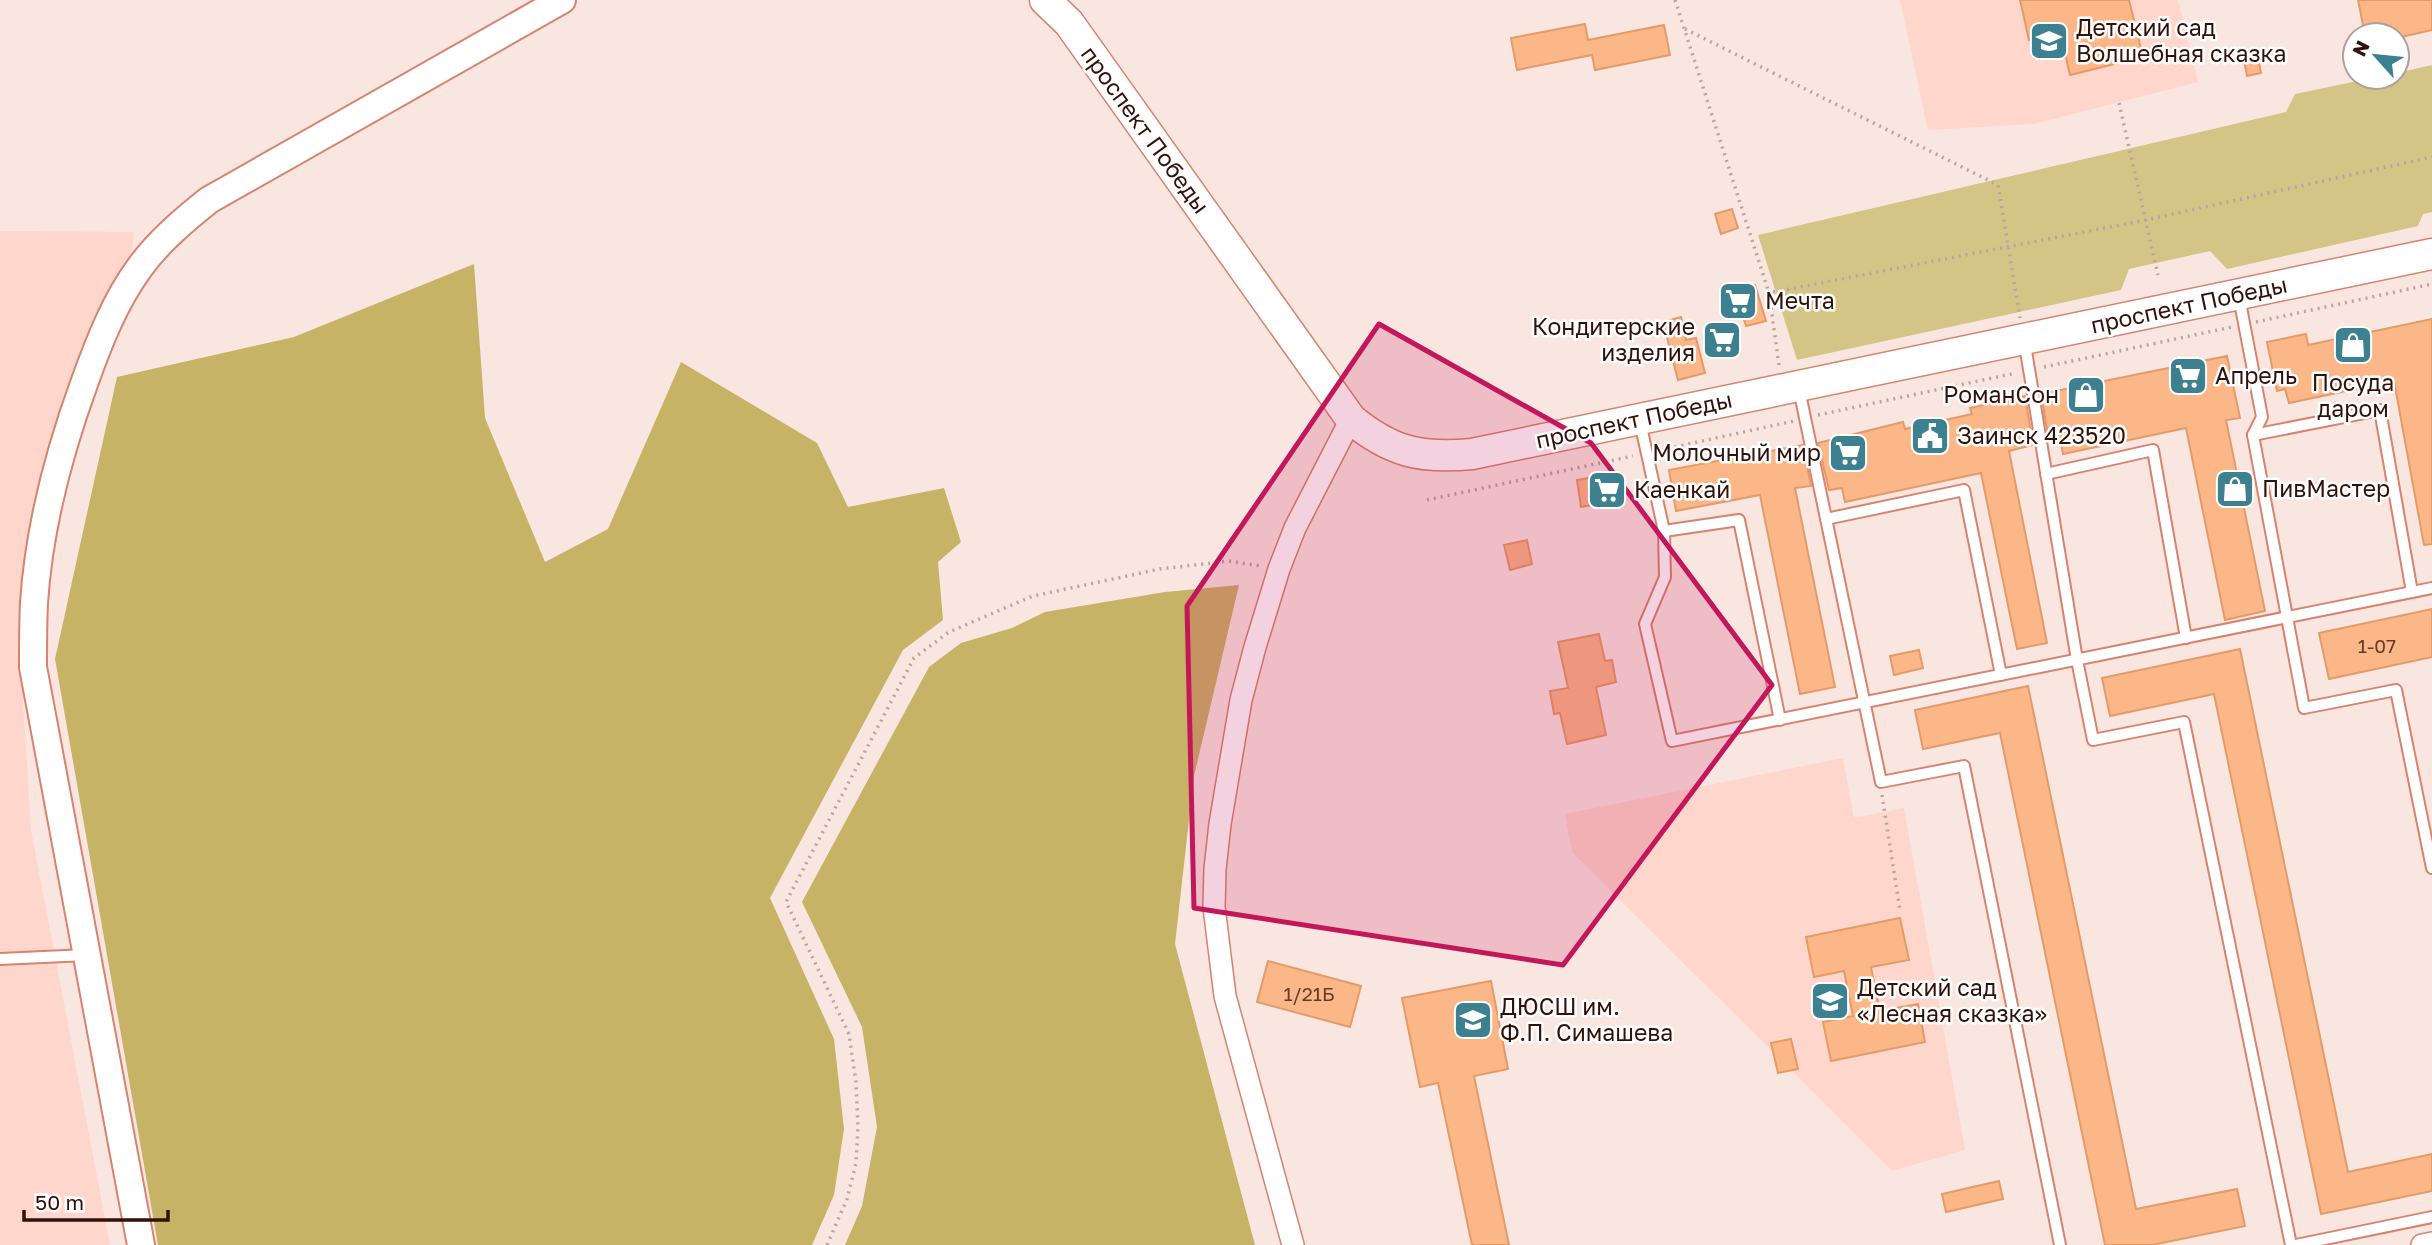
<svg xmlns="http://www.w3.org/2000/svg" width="2432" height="1245" font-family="'Golos Text',sans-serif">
<rect width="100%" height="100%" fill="#f9e6e1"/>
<g fill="#fed6cb">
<path d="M1900,0H2178L2198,82L2034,124L1928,130Z"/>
<path d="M0,231L134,232L132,250L53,433L27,535L23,700L31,830L110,1245H0Z"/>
<path d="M1843,758L1854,818L1904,808L1965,1150L1892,1171L1572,852L1565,814Z"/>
</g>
<path fill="#d4c485" d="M2432,65V212L2423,214L2418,226L2227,269L2210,251L2129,269L2121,290L1797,360L1758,235L2286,112L2295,94L2377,77H2397V73Z"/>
<g fill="#c7b366">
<path d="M474,264L485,418L545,562L608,529L681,362L817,443L848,507L944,488L961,542L938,562L943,620L903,650L770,898L834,1039L844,1129L834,1195L812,1245H158L55,659L117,377L294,337Z"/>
<path d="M1239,585L1194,776L1175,944L1255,1245H845L862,1206L877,1127L862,1027L802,902L929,667L961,643L1012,628L1045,612L1165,592Z"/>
</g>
<g fill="#fbb788" stroke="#e39b68" stroke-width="2">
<path d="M2020,0H2129L2143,57L2070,75L2060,32L2029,40Z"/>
<path d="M2358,0H2432V30L2397,38V35H2365Z"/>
<path d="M1585,24L1588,40L1664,25L1670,55L1595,70L1592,55L1517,70L1511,38Z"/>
<path d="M2258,57L2261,73L2247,76L2244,60Z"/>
<path d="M1732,209L1738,228L1721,234L1715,214Z"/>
<path d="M1755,285L1766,321L1746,326L1735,291Z"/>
<path d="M1681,317L1686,340L1696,338L1705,373L1678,380L1663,322Z"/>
<path d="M2432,319V544L2424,545L2394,381L2289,403L2285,389L2277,391L2267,342L2306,334L2308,345Z"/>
<path d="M2227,356L2240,418L2226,420L2265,611L2225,620L2186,428L2063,454L2060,438L2049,441L2041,394Z"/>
<path d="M2025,396L2033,445L2009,451L2047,643L2017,649L1981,473L1845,502L1842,488L1829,490L1818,443L1903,422L1905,429L1972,414L1970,408Z"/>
<path d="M1803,445L1811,486L1795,488L1835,687L1800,694L1760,495L1676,511L1669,470Z"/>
<path d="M1611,474L1616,501L1581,507L1577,480Z"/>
<path d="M1527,540L1532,564L1510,570L1504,545Z"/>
<path d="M2432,609V657L2329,679L2319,633Z"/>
<path d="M1599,634L1605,661L1612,660L1616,682L1596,687L1606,735L1567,744L1560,713L1554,714L1550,691L1568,688L1558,642Z"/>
<path d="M2240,649L2348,1172L2432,1154V1191L2321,1214L2214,694L2110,716L2102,678Z"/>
<path d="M1919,650L1923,668L1894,675L1890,656Z"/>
<path d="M2028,686L2136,1209L2237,1189L2245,1226L2152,1245H2105L2000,733L1923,749L1915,710Z"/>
<path d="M1900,918L1909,960L1871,967L1880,1011L1918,1004L1925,1042L1831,1061L1823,1022L1853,1016L1844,971L1814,977L1806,937Z"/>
<path d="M1268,961L1361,986L1350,1027L1257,1002Z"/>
<path d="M1491,981L1508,1069L1474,1076L1509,1245H1472L1438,1083L1420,1087L1402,998Z"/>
<path d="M1791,1039L1798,1069L1778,1073L1771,1043Z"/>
<path d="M1999,1181L2003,1199L1946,1212L1942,1194Z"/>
</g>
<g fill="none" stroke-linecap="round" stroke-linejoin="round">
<g stroke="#d7836d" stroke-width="14">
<g id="service">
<path d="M2239,297L2262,417L2253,435L2304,708L2396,690L2432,868"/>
<path d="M2024,339L2077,660L2093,740L2184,722L2291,1245"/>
<path d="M1799,389L1881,782L1964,766L2060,1245"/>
<path d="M1640,422L1664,531L1665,577L1645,624L1672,741L2432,588"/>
<path d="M2253,435L2380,410L2412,592"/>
<path d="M2046,474L2153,450L2186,638"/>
<path d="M1826,519L1964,490L2001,675"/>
<path d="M1664,531L1739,520L1780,720"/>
<path d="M0,959L87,955"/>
<path d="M2296,1245L2432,1217"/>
</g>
</g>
<g stroke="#d7836d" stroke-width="24">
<g id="minor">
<path d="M1293,1245L1225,996L1214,907L1215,869L1220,824L1241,700L1255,647L1279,569L1295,528L1351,419"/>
<path d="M2422,1245L2432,1243"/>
</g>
</g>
<g stroke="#d7836d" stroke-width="30">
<path id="tertiary" d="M141,1245L33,667C33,646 33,624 34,603C39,527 59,452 85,381C99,342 115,301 140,267C159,241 184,220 209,200L562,0"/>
</g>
<g stroke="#d7836d" stroke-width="33">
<path id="secondary" d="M1045,0L1069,23L1351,419C1391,452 1421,459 1472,454L2432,254"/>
</g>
<g stroke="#bba49e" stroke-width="3.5" stroke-dasharray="2 5" stroke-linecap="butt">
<path d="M1675,0L1769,293"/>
<path d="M1685,29L1998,185L2020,318"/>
<path d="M2119,103L2158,275"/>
<path d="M2256,322L2432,284"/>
<path d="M1779,365L1769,293L2146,220L2432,157"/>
<path d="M2044,367L2232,327"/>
<path d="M1818,415L2016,373"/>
<path d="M1661,450L1794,421"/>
<path d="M1427,500L1633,456"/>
<path d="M1882,795L1900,910"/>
<path d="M827,1245L847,1199L856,1163L858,1127L856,1082L849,1034L786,902L914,658L949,632L1033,596L1160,569L1229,561L1261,566"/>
</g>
<use href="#service" stroke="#fff" stroke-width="10"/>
<use href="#minor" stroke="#fff" stroke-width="21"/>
<use href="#tertiary" stroke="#fff" stroke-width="26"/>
<use href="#secondary" stroke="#fff" stroke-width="30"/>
</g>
<path fill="#c2185b" fill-opacity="0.2" stroke="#c2185b" stroke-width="5" stroke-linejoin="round" d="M1379,324L1591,443L1772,685L1563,965L1194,908L1187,606Z"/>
<defs>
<g id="school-square" transform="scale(2.0125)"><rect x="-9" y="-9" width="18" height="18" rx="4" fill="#3d8090" stroke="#fff"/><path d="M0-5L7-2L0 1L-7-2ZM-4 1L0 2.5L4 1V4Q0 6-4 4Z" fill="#fff"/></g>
<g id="supermarket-square" transform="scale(2.0125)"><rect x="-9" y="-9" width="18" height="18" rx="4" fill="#3d8090" stroke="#fff"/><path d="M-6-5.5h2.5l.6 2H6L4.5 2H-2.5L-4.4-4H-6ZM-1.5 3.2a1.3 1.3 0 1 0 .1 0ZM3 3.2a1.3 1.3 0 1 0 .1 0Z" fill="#fff"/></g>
<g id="shop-square" transform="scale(2.0125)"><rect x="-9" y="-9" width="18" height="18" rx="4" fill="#3d8090" stroke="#fff"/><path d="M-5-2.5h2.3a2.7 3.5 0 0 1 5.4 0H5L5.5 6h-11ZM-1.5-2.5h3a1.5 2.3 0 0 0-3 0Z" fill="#fff"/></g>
<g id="civic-square" transform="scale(2.0125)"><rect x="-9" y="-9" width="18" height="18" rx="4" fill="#3d8090" stroke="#fff"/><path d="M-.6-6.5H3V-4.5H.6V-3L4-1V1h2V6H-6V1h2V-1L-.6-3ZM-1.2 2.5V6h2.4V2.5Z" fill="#fff"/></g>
</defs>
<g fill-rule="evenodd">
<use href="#school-square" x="2049" y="41"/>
<use href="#supermarket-square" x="1738" y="301"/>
<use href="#supermarket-square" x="1722" y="340"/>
<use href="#shop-square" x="2353" y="345"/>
<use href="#supermarket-square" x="2188" y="376"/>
<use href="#shop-square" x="2086" y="395"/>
<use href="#civic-square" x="1930" y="436"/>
<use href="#supermarket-square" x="1848" y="453"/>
<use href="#shop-square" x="2235" y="489"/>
<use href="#supermarket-square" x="1607" y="490"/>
<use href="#school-square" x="1830" y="1001"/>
<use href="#school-square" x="1473" y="1020"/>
</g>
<g text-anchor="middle" stroke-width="5" stroke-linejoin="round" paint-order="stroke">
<g font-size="19" fill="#643a29">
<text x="2377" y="653">1-07</text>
<text x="1309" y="1001">1/21Б</text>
</g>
<g font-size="23" fill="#311109" stroke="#fff" text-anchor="start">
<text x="2076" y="36">Детский сад<tspan x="2076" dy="26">Волшебная сказка</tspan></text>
<text x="1765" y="309">Мечта</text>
<text x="1695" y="335" text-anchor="end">Кондитерские<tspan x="1695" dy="26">изделия</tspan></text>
<text x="2215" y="384">Апрель</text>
<text x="2353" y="391" text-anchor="middle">Посуда<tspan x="2353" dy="26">даром</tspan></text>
<text x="2059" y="403" text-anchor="end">РоманСон</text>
<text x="1957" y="444">Заинск 423520</text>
<text x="1821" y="461" text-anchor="end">Молочный мир</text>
<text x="2262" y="497">ПивМастер</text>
<text x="1634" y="498">Каенкай</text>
<text x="1857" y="996">Детский сад<tspan x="1857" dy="26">«Лесная сказка»</tspan></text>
<text x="1500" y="1015">ДЮСШ им.<tspan x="1500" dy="26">Ф.П. Симашева</tspan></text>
</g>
<g font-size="23" fill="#311109" stroke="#fff">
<text transform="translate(1145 130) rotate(54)" y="8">проспект Победы</text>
<text transform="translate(2189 305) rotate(-12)" y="8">проспект Победы</text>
<text transform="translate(1634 420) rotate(-12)" y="8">проспект Победы</text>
</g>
</g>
<g transform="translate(2376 56) rotate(297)"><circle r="33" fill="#ffffff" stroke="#ada09d" stroke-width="2"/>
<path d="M0-5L12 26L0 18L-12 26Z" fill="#3d8090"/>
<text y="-10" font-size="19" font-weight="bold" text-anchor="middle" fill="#311109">N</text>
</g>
<path d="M24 1210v10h144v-10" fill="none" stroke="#311109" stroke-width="3.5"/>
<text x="35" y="1210" font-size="21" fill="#311109" stroke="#ffffff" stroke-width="5" paint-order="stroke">50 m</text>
</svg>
